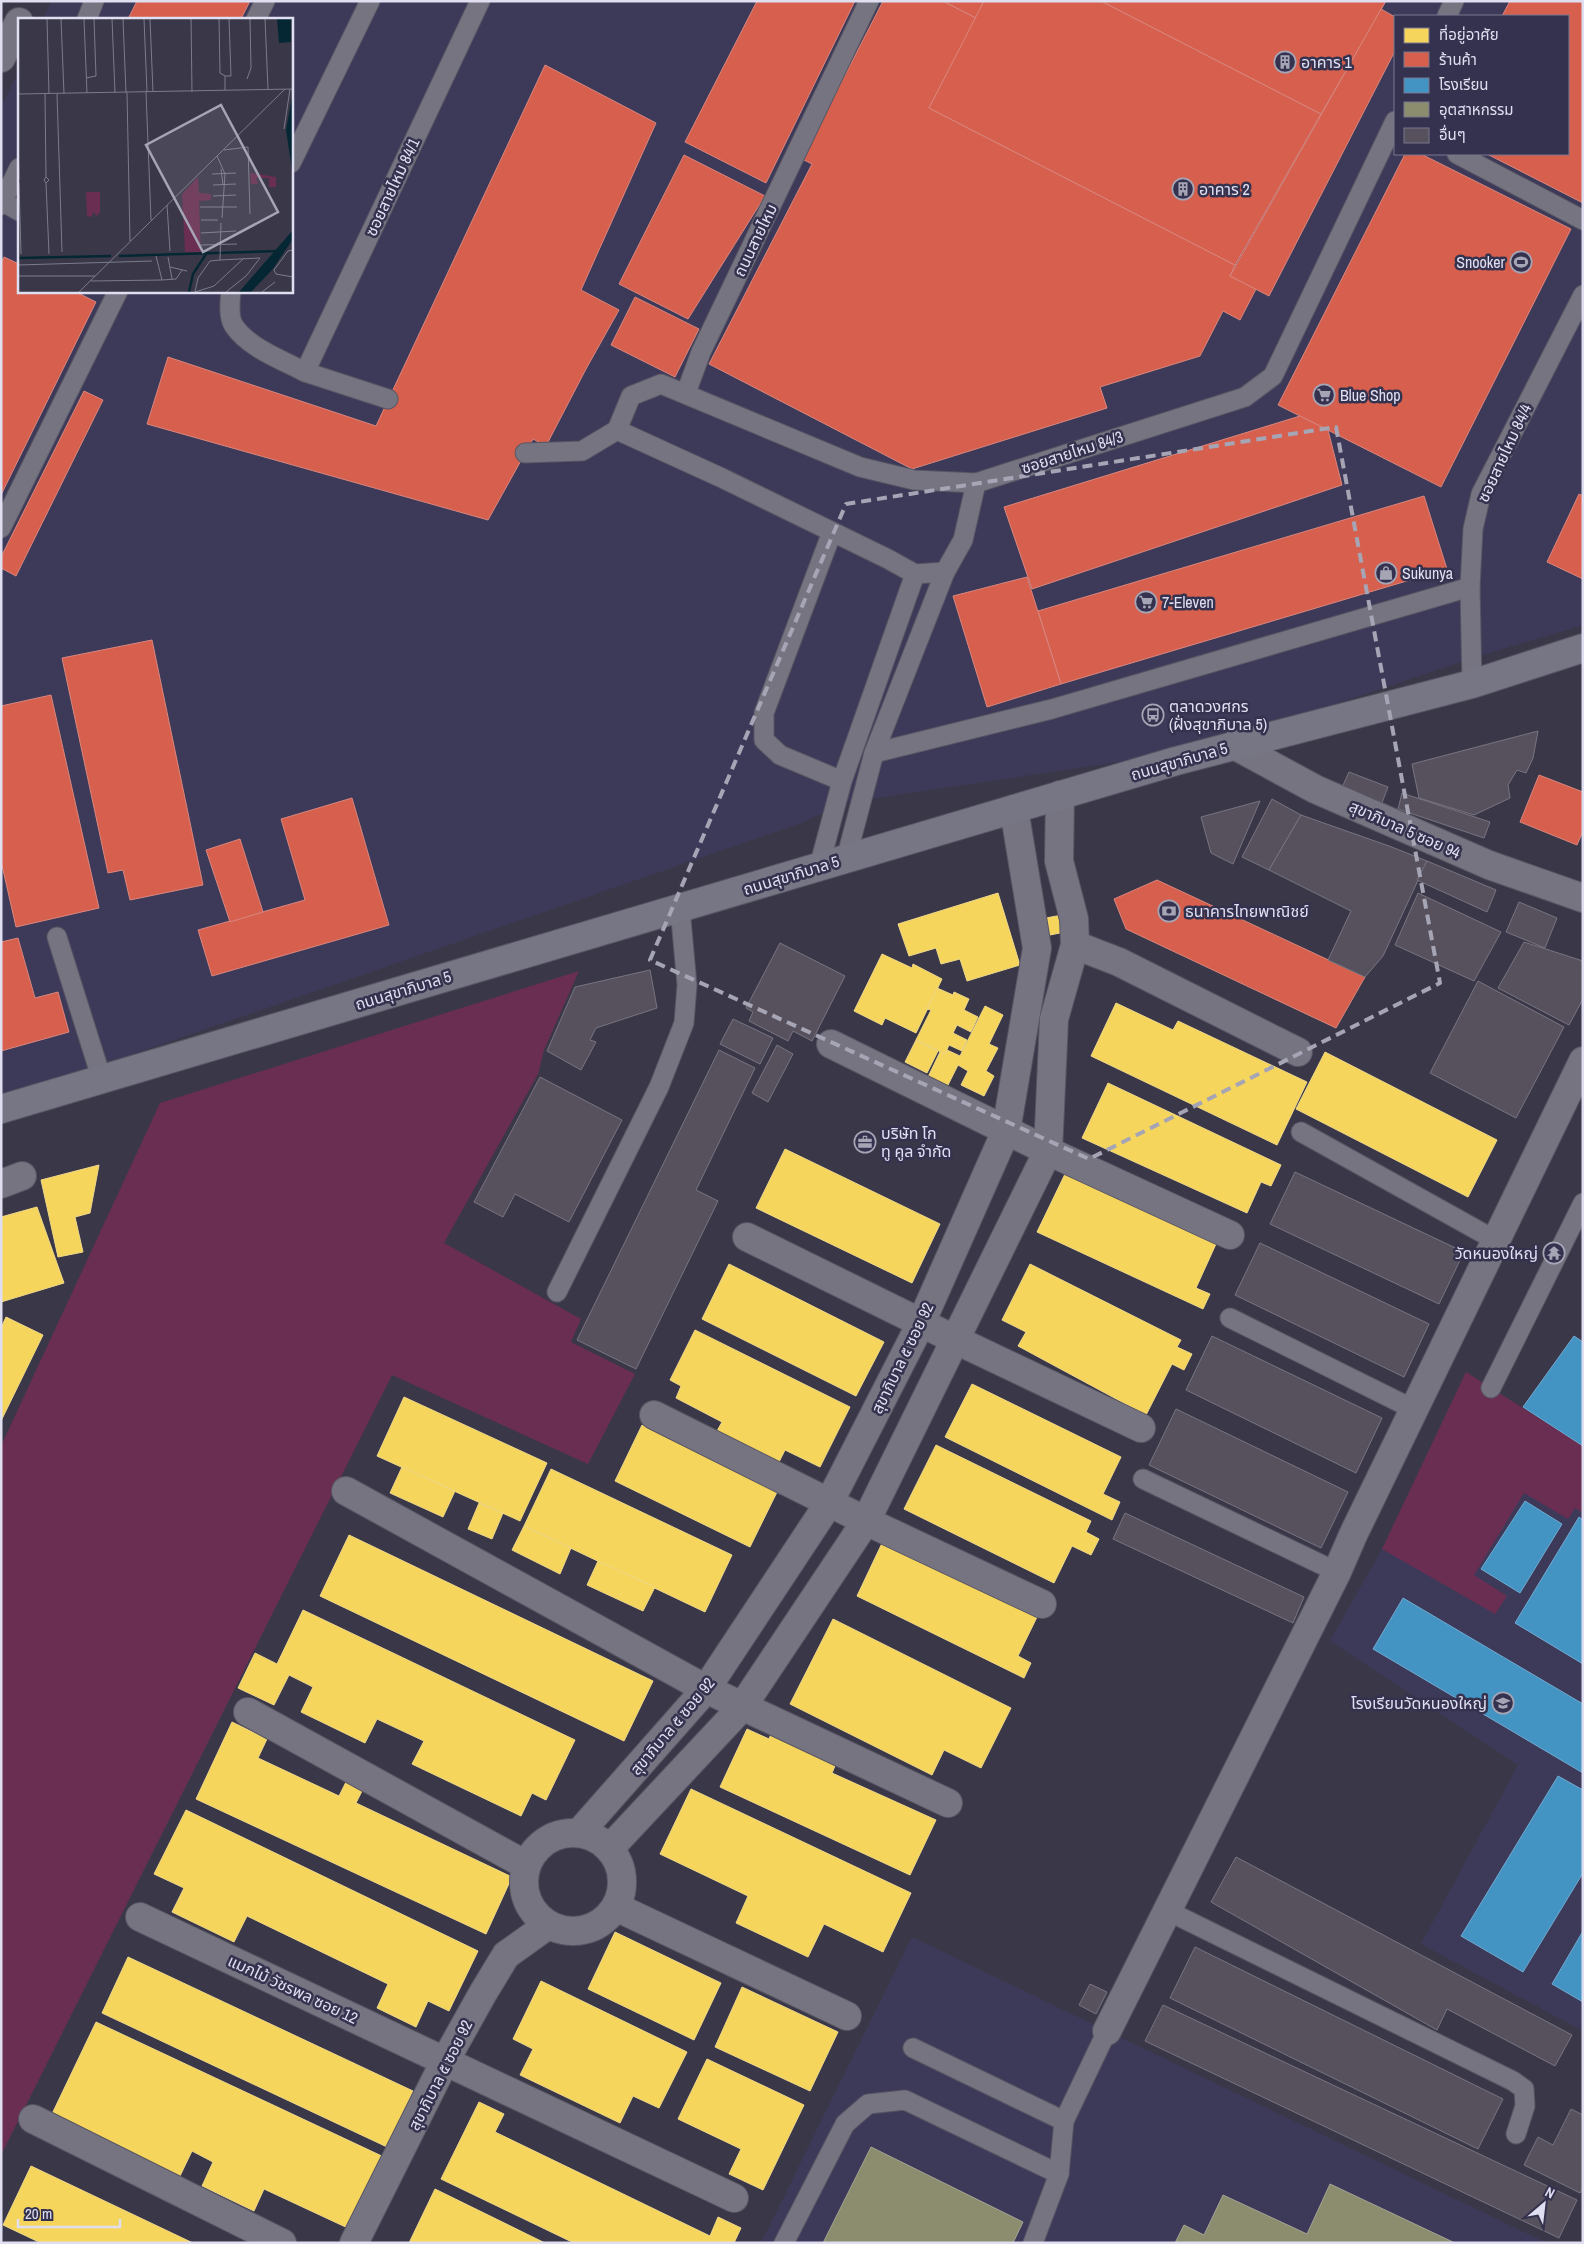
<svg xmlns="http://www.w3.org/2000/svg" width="1584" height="2244" font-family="'Archivo Narrow','Noto Sans Thai',sans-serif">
<rect width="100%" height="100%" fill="#3a3848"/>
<g fill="#3d3a59" fill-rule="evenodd">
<path d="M51,1H1583V625L1466,660L1200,750L848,802L801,823L1,1100V107L19,70V291H291V19H43ZM1395,16H1568V154H1395Z"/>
<path d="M1466,1372L1583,1447V2031L1421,1944L1518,1765L1330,1641L1382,1549Z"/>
<path d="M912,1937L1547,2243H761Z"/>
</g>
<g fill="#6a2e52">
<path d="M579,971L544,1050L538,1074L444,1243L581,1319L571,1342L635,1374L588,1464L392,1375L1,2155V1446L160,1103Z"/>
<path d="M1466,1372L1583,1446V1513L1575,1508L1568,1519L1524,1493L1474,1575L1507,1596L1495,1614L1382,1549Z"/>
</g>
<g fill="#f6d55c" stroke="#efd889">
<path d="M998,893L1020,965L967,981L960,959L941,964L936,948L909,956L898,924Z"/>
<path d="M1062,915L1065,932L1050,935L1046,918Z"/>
<path d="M882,954L912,968L913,964L942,979L916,1033L885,1018L882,1025L854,1011Z"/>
<path d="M937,988L953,995L954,992L969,999L964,1010L978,1017L971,1032L957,1025L953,1033L967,1040L962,1051L949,1045L945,1054L916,1040L931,1010L927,1009Z"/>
<path d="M1116,1003L1173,1030L1178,1021L1307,1082L1277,1145L1091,1056Z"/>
<path d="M985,1006L1003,1015L989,1044L998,1048L986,1071L994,1076L984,1096L961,1085L968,1071L958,1065L947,1087L928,1077L940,1052L945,1054L947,1050L960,1056Z"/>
<path d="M916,1040L938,1051L927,1073L905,1062Z"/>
<path d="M1325,1052L1497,1140L1468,1197L1296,1109Z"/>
<path d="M1108,1083L1281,1165L1271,1186L1261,1182L1247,1213L1082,1138Z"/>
<path d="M785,1149L940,1224L912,1283L756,1208Z"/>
<path d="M99,1165L90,1213L75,1217L83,1252L58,1257L41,1180Z"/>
<path d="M1065,1174L1216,1244L1196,1288L1210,1294L1203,1309L1037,1232Z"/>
<path d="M37,1207L64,1283L1,1302V1217Z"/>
<path d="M729,1264L884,1342L856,1396L702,1319Z"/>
<path d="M1030,1264L1181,1340L1177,1347L1192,1354L1184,1370L1172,1364L1146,1415L1018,1346L1026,1332L1002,1320Z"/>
<path d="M6,1317L43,1335L1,1421V1328Z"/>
<path d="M695,1330L850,1407L820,1467L785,1450L779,1462L717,1431L722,1422L676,1398L681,1386L670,1380Z"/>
<path d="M972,1384L1121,1457L1103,1494L1120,1502L1112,1520L945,1437Z"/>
<path d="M404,1397L547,1463L520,1521L377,1456Z"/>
<path d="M642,1425L778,1490L750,1547L615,1481Z"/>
<path d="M936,1445L1091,1521L1086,1532L1099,1539L1091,1555L1072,1546L1054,1583L904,1509Z"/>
<path d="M402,1467L455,1491L443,1517L390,1493Z"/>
<path d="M551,1469L732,1555L705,1612L524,1526Z"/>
<path d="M479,1503L503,1513L492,1539L468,1529Z"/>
<path d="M524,1526L571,1548L560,1574L512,1550Z"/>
<path d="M349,1535L653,1681L624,1741L320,1596Z"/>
<path d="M884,1539L1038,1615L1018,1656L1031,1663L1024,1678L857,1596Z"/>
<path d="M598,1561L655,1587L643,1611L587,1585Z"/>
<path d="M303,1610L575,1740L546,1800L532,1793L521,1816L412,1764L424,1741L377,1719L365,1743L301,1712L313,1687L289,1675L274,1705L238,1688L255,1653L277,1664Z"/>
<path d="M833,1619L1011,1708L981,1768L944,1750L932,1775L790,1704Z"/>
<path d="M232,1722L267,1739L258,1758L339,1796L347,1780L364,1787L356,1803L512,1877L486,1934L196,1799Z"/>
<path d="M775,1724L840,1754L832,1773L936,1820L910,1875L720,1787L747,1729L769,1739Z"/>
<path d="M691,1789L911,1893L883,1952L824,1924L808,1957L736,1923L748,1896L660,1854Z"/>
<path d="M186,1810L478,1951L449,2011L428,2001L416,2027L377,2008L388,1984L247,1916L234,1942L172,1912L184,1888L154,1874Z"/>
<path d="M615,1932L721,1983L694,2040L588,1989Z"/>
<path d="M128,1957L413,2091L387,2147L102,2013Z"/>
<path d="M541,1981L687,2052L659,2108L633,2096L620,2123L520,2075L533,2049L513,2039Z"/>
<path d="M742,1987L838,2032L810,2091L715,2047Z"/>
<path d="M96,2022L386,2158L352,2230L264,2189L254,2211L202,2186L213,2162L192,2151L180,2176L51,2116Z"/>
<path d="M707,2059L804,2105L763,2190L729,2174L741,2149L678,2119Z"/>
<path d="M479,2102L504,2114L495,2132L710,2236L718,2217L741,2228L734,2243H574L441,2179Z"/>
<path d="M31,2166L193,2243H41L3,2225Z"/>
<path d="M435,2189L545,2243H409Z"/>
</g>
<g fill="#d6604d" stroke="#d9867e">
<path d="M137,1H250L241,19H128Z"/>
<path d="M757,1H855L766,183L685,142Z"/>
<path d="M883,1H943L976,18L929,108L1235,265L1230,276L1256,289L1240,320L1223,311L1200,356L1100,387L1107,408L912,469L709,364L812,164L802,159Z"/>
<path d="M943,1H984L976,18Z"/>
<path d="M984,1H1101L1321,114L1235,265L929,108Z"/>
<path d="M1101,1H1386L1321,114Z"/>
<path d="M1510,1H1583V203L1487,154H1568V16H1502Z"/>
<path d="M1381,9L1395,17V51L1269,296L1230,276Z"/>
<path d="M545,65L656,123L581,290L619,310L586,369L546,446L533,439L488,520L147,424L168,357L376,426Z"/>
<path d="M1405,154H1421L1571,229L1441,487L1278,405Z"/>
<path d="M684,155L765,196L688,319L619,284Z"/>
<path d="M4,257L19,264V291H74L96,302L1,495V263Z"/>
<path d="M635,297L699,329L675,377L611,345Z"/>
<path d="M84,391L103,400L16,576L1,568V557Z"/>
<path d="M1300,416L1328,430L1342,485L1032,589L1004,507Z"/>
<path d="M1579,494L1583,496V579L1547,562Z"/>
<path d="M1424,496L1447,569L1061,684L1038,611Z"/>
<path d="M1027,577L1061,684L987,707L953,596Z"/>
<path d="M152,640L203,885L130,900L123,870L108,873L62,658Z"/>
<path d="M51,695L99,908L16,927L1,861V706Z"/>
<path d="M1539,775L1583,792V831L1577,845L1520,822Z"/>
<path d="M352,798L389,925L212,976L198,930L305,900L281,819Z"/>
<path d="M240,839L263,912L230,922L206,850Z"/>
<path d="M1157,880L1365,977L1336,1028L1126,929L1114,899Z"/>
<path d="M18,938L35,998L58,992L69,1032L1,1051V942Z"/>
</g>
<g fill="#4393c3" stroke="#72aad1">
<path d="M1574,1336L1583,1342V1446L1523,1407Z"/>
<path d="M1525,1501L1562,1524L1520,1593L1481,1569Z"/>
<path d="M1579,1517L1583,1520V1664L1515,1623Z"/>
<path d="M1403,1598L1583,1704V1773L1373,1649Z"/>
<path d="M1558,1776L1583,1790V1873L1523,1972L1461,1936Z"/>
<path d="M1583,1931V2002L1552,1984Z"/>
</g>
<g fill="#8c8c6e" stroke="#a5a595">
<path d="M871,2147L1023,2222L1013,2243H823Z"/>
<path d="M1330,2184L1455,2243H1175L1184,2225L1204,2235L1223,2195L1307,2234Z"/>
</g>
<g fill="#56515d" stroke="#797481">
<path d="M1538,731L1533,758L1526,773L1517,770L1508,785L1510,798L1474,815L1419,798L1412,764Z"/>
<path d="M1349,772L1388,787L1380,808L1340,792Z"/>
<path d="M1402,793L1490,822L1484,838L1398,809Z"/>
<path d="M1272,799L1301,815L1269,870L1242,857Z"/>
<path d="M1260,801L1233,864L1211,853L1201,817Z"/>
<path d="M1301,815L1389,846L1427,861L1383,956L1365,977L1328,960L1351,911L1269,870Z"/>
<path d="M1427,861L1496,890L1487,912L1417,880Z"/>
<path d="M1418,893L1501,932L1474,981L1395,945Z"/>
<path d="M1519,902L1557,918L1545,948L1506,932Z"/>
<path d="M1524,942L1583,961V999L1569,1025L1498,988Z"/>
<path d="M780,943L845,976L812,1041L793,1031L788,1041L749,1021L753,1012L746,1008Z"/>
<path d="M650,970L657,1008L596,1028L590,1040L596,1042L581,1070L547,1051L575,987Z"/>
<path d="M1478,981L1564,1027L1516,1118L1430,1073Z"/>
<path d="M733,1019L773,1038L760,1064L720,1044Z"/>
<path d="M777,1045L793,1054L768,1102L752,1093Z"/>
<path d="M719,1050L755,1068L696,1190L718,1201L636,1369L577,1340Z"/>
<path d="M540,1077L622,1120L569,1222L515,1194L503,1217L474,1202Z"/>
<path d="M1295,1172L1464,1252L1439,1304L1270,1224Z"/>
<path d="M1260,1243L1429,1324L1404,1377L1235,1295Z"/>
<path d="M1212,1336L1382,1418L1356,1473L1186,1390Z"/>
<path d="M1176,1409L1348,1492L1321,1548L1149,1465Z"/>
<path d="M1125,1513L1304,1597L1293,1623L1113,1539Z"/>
<path d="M1236,1857L1572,2035L1555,2066L1447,2009L1437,2030L1211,1902Z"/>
<path d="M1195,1947L1503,2099L1478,2149L1170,1998Z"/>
<path d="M1090,1984L1107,1992L1096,2014L1079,2005Z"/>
<path d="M1163,2005L1577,2200L1559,2238L1145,2041Z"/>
<path d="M1571,2109L1583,2115V2188L1580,2193L1524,2165L1538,2137L1553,2145Z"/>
</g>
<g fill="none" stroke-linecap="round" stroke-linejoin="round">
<g stroke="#585664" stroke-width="21">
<g id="service">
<path d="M1447,16L1454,1"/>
<path d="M87,19L94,1"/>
<path d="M256,19L265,1"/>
<path d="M1457,154L1583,220"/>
<path d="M291,163L370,1"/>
<path d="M3,202L19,211"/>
<path d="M1,205L19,168"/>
<path d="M231,291C230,301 228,317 234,326C249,348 282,360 305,372"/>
<path d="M686,393L701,352L869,1"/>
<path d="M388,399L305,372L480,1"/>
<path d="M525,453L582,451L617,430"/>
<path d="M1,528L118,291"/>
<path d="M832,532L764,713V740L780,755L842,781"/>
<path d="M945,572L915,574L888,559L722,478L617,430L631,396L661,384L860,467L914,480L976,483L1245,397L1273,376L1395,121"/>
<path d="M1472,684L1470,587L1473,529L1481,494L1583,295"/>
<path d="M874,753L1052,709L1470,587"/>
<path d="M846,859L874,753L945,572L963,540L976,483"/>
<path d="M819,867L842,781L915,574"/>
<path d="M57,937L102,1080"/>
<path d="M1301,1132L1495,1240"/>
<path d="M557,1292L659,1087L684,1023L687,985L680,908"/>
<path d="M1230,1318L1413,1409"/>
<path d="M1491,1388L1583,1203"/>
<path d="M1143,1479L1337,1572"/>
<path d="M1168,1911L1513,2081L1524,2089L1525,2106L1516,2134"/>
<path d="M913,2048L1064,2121"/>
<path d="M784,2243L845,2124L868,2104L905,2100L1059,2174"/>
<path d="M1033,2243L1059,2174L1064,2121L1107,2031"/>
</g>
</g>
<g stroke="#585664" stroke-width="30">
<g id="minor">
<path d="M1,58L19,22"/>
<path d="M1234,745L1315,789L1489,865L1583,898"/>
<path d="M1075,945L1119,962L1298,1052"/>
<path d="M831,1044L1048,1151L1230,1235"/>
<path d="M1,1184L22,1176"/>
<path d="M747,1237L956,1340L1141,1428"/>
<path d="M654,1415L866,1521L1042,1604"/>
<path d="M346,1491L706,1689L948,1803"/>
<path d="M248,1712L526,1865"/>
<path d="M579,1833L706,1689L829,1503L921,1323L1006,1131L1037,948L1014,809"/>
<circle cx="573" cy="1882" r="49"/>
<path d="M610,1848L742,1707L866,1521L1048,1151L1054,1019L1075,945L1074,919L1059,861L1060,795"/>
<path d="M616,1907L847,2016"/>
<path d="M140,1917L734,2198"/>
<path d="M1107,2031L1337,1572L1353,1535L1583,1061"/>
<path d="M33,2119L282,2243"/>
<path d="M354,2243L445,2061L483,1993L506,1955L548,1925"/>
</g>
</g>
<g stroke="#585664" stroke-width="30">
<path id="secondary" d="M1,1109L1176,761L1472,684L1583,648"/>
</g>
<use href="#service" stroke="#767481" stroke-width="19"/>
<use href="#minor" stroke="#767481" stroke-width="28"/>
<use href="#secondary" stroke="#767684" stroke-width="28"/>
</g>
<path fill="none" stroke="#a6a5b6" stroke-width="4" stroke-dasharray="10 6" stroke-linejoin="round" d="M1336,427L1440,983L1089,1159L650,960L846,504Z"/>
<defs>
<g id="building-ring" transform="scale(1.125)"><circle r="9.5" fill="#34324e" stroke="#a6a5b6" stroke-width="1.5"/><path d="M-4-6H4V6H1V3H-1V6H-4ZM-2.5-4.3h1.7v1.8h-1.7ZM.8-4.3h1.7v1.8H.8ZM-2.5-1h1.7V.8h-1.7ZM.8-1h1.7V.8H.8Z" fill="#a6a5b6"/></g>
<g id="stadium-ring" transform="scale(1.125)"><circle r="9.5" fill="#34324e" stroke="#a6a5b6" stroke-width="1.5"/><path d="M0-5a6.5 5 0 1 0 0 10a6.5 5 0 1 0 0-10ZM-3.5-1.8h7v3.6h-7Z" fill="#a6a5b6"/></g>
<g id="supermarket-ring" transform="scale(1.125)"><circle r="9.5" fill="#34324e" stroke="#a6a5b6" stroke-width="1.5"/><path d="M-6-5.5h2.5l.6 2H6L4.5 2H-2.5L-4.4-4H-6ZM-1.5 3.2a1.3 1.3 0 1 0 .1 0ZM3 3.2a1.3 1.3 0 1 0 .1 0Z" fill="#a6a5b6"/></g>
<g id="shop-ring" transform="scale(1.125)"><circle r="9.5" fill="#34324e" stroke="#a6a5b6" stroke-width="1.5"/><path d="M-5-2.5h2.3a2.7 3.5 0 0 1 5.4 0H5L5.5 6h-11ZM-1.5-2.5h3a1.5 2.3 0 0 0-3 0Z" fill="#a6a5b6"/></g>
<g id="bus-ring" transform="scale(1.125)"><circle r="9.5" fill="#34324e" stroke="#a6a5b6" stroke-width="1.5"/><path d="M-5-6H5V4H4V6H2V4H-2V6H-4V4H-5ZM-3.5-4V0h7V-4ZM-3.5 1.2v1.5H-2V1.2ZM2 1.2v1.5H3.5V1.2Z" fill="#a6a5b6"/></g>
<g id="bank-ring" transform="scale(1.125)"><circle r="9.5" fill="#34324e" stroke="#a6a5b6" stroke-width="1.5"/><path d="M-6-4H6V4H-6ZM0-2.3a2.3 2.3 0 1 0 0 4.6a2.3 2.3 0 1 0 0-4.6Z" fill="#a6a5b6"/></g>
<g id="office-ring" transform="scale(1.125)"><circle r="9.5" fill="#34324e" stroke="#a6a5b6" stroke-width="1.5"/><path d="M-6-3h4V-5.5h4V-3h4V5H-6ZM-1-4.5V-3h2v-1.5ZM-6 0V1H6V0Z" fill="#a6a5b6"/></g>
<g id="temple-ring" transform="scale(1.125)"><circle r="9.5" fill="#34324e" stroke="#a6a5b6" stroke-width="1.5"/><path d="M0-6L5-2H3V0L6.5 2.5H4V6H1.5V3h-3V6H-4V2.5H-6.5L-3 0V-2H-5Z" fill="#a6a5b6"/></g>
<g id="school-ring" transform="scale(1.125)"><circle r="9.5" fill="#34324e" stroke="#a6a5b6" stroke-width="1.5"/><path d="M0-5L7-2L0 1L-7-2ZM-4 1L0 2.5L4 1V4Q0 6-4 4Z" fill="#a6a5b6"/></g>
</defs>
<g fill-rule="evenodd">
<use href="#building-ring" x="1285" y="62"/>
<use href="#building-ring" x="1183" y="189"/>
<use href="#stadium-ring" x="1521" y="262"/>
<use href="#supermarket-ring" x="1324" y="395"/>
<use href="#shop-ring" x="1386" y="573"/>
<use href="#supermarket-ring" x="1146" y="602"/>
<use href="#bus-ring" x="1153" y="715"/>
<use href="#bank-ring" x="1169" y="911"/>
<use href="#office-ring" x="865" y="1142"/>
<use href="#temple-ring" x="1554" y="1253"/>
<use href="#school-ring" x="1503" y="1703"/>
</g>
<g text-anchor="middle" stroke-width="5" stroke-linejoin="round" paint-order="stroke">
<g font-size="16" fill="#e0dff1" stroke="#34324e" text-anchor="start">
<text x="1301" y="68">อาคาร 1</text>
<text x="1199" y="195">อาคาร 2</text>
<text x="1505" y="268" text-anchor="end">Snooker</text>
<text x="1340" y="401">Blue Shop</text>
<text x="1402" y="579">Sukunya</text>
<text x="1162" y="608">7-Eleven</text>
<text x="1169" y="712">ตลาดวงศกร<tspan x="1169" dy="18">(ฝั่งสุขาภิบาล 5)</tspan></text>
<text x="1185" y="917">ธนาคารไทยพาณิชย์</text>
<text x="881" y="1139">บริษัท โก<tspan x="881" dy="18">ทู คูล จำกัด</tspan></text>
<text x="1538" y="1259" text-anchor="end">วัดหนองใหญ่</text>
<text x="1487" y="1709" text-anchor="end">โรงเรียนวัดหนองใหญ่</text>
</g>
<g font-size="16" fill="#e0dff1" stroke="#34324e">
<text transform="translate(392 187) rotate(-65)" y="6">ซอยสายไหม 84/1</text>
<text transform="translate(755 240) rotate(-64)" y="6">ถนนสายไหม</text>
<text transform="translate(1072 452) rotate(-18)" y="6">ซอยสายไหม 84/3</text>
<text transform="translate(1504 453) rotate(-65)" y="6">ซอยสายไหม 84/4</text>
<text transform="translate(1179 761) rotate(-16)" y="6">ถนนสุขาภิบาล 5</text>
<text transform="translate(1405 829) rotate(24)" y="6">สุขาภิบาล 5 ซอย 94</text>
<text transform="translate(791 875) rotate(-17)" y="6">ถนนสุขาภิบาล 5</text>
<text transform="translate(403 990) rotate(-17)" y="6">ถนนสุขาภิบาล 5</text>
<text transform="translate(902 1358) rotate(-64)" y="6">สุขาภิบาล ๕ ซอย 92</text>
<text transform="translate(672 1726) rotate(-50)" y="6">สุขาภิบาล ๕ ซอย 92</text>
<text transform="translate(293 1989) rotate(25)" y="6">แมกไม้ วัชรพล ซอย 12</text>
<text transform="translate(440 2075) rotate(-63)" y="6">สุขาภิบาล ๕ ซอย 92</text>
</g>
</g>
<g transform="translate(18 18)">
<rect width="275" height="275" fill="#3a3848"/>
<path d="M232,155L258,159V169H251V160H238L240,166H233ZM180,159L181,175L193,176V182L181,183L183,234H167L164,176ZM68,174H82V194L79,198L75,194L74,199L69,198Z" fill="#6a2e52"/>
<path d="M259,1H273V24L261,25ZM275,73V158L268,112ZM275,212V221L254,252L233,274H221Z" fill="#052734"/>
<path fill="none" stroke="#052734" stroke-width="2.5" d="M101,238L261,233M0,240L93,238M171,274L175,256L188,236"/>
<path fill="none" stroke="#7c7b8c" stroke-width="1" d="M29,1L31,76M43,1L46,76M66,1L69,75M94,1L97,75M105,1L108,75M126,1L129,74M132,1L135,74M173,1L174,74M201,1L202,55L207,58V72M247,1L250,71M207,58H213L211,1M68,60L78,58L76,1M229,61L233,50L232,1M128,74L133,202M109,75L112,223M0,76L275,71M27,76L28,159L31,162L28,165M39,76L44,234M266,111L272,71M0,122L1,161M206,132L230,129L232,196M199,138L207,156L204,200M203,151L205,167M194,156L218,155M28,159L26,162L28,165L31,236M1,165L3,236M195,167L218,166M195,178L218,177M149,187L152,233M182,189H219M183,202H200M183,215L218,213M183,227L219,226M275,232L270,233L256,252L258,256L275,259M150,239L154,261M225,241L196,268L177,274L180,260L192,243L202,242L241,240H242M202,242L203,205M0,247L134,243M152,249L169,253M0,258H77M144,262L158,261L164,252M73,263L144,262L138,238M61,274L267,71M208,274L228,258L242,240M244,274L257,264"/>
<path fill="#a6a5b6" fill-opacity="0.15" stroke="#a6a5b6" stroke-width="2.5" d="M203,87L260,194L185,234L128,127Z"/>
<rect width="275" height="275" fill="none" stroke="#e0dff1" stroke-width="2.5"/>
</g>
<rect width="1584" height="2244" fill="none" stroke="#e0dff1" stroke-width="5"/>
<rect x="1394" y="15" width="175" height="140" fill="#34324e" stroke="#79778f"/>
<rect x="1404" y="28" width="25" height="15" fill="#f6d55c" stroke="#79778f"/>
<text x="1439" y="40" font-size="15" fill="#e0dff1">ที่อยู่อาศัย</text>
<rect x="1404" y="52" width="25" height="15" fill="#d6604d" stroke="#79778f"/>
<text x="1439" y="65" font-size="15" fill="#e0dff1">ร้านค้า</text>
<rect x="1404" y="78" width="25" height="15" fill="#4393c3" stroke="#79778f"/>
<text x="1439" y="90" font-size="15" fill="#e0dff1">โรงเรียน</text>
<rect x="1404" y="102" width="25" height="15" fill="#8c8c6e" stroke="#79778f"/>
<text x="1439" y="115" font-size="15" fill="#e0dff1">อุตสาหกรรม</text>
<rect x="1404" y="128" width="25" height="15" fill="#56515d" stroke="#79778f"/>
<text x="1439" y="140" font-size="15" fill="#e0dff1">อื่นๆ</text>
<g transform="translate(1544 2204) rotate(28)" stroke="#34324e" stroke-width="4" paint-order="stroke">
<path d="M0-4L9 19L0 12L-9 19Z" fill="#e0dff1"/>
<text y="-8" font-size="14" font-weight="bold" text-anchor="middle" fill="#e0dff1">N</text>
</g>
<path d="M18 2219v8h102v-8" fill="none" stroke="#e0dff1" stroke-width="2.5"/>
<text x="25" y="2219" font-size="15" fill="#e0dff1" stroke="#34324e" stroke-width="4" paint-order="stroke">20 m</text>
</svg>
